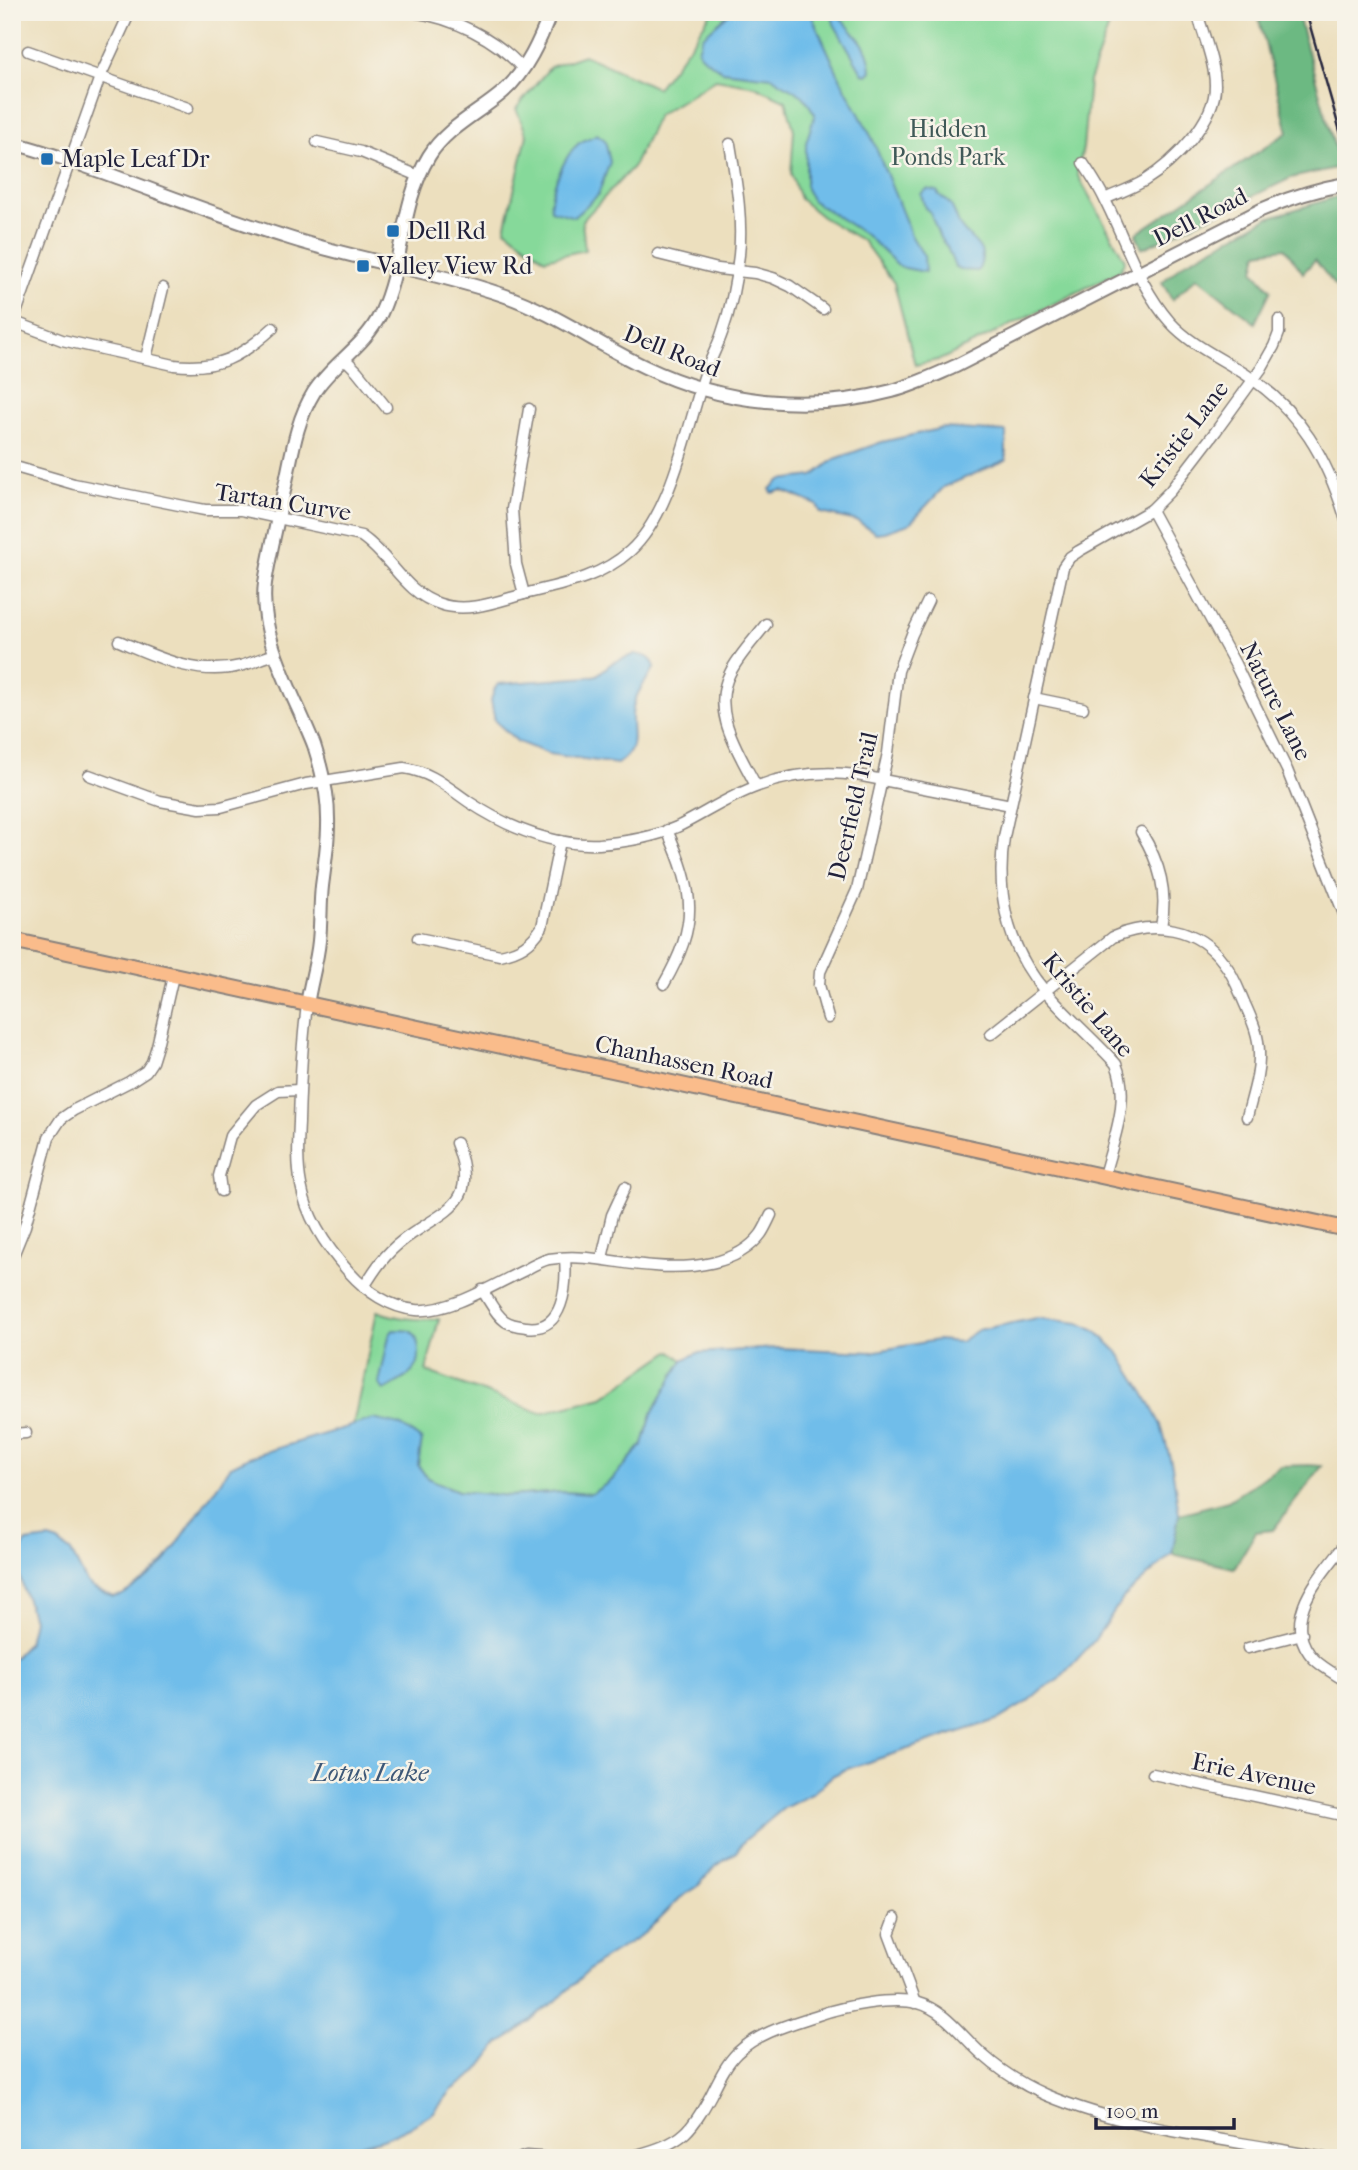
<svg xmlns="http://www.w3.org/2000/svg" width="1358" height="2170" font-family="'IM FELL French Canon',serif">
<rect width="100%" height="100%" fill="#f7f3e8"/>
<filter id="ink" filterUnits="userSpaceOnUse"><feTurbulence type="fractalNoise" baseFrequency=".0143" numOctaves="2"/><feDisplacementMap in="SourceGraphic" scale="14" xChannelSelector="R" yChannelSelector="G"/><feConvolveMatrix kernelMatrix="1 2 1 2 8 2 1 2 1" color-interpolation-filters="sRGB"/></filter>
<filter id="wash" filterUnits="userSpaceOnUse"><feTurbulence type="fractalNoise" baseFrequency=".00686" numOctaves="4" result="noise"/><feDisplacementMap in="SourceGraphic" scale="28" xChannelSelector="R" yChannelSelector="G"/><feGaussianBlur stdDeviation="1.57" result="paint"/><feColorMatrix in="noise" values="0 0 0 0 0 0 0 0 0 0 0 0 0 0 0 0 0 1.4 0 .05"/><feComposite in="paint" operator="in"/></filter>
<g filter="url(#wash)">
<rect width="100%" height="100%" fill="#ecdfbe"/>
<g fill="#86d99a" stroke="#547e6a" stroke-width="2">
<path d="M712,12H1114L1089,81L1083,148L1077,174L1125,260L1120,271L942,359L915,365L894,283L863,241L822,217L800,199L791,174L794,130L786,101L755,86L716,79L658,115L633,167L582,221L585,250L545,259L505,229L527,135L516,109L550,67L584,55L657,88L689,47Z"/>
<path d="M377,1311C398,1319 416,1320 439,1319L426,1371L541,1413L603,1397L670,1351L683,1360L652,1414L643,1444L611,1481L591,1494L563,1492L510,1496L458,1491L427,1478L418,1465L353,1425Z"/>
</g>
<g fill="#6cb982" stroke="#476e5e" stroke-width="2">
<path d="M1257,12H1297L1340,167L1291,178L1142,249L1136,234L1288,132Z"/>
<path d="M1346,194V292L1341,294L1315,260L1303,273L1285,248L1258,252L1254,271L1271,290L1255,323L1197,277L1172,300L1162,282L1186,262L1267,218Z"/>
<path d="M1309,1465L1322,1466L1273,1530L1256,1532L1234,1568L1172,1554L1179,1514L1228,1501L1281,1466Z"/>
</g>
<g fill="#70bdea" stroke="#497092" stroke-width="2">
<path d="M731,12H810L841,80L872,138L912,237L924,256L925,272L900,267L866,235L813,201L806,189V143L815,114L803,96L772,77L722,71L700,55L698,49L703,36Z"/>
<path d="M832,14H838C852,34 870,42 871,71L867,75L863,74L834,24Z"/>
<path d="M597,134L605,140L610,162L598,195L574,217L551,210C548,194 565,155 577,145C582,140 591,138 597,134Z"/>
<path d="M927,189L937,191C940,199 944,197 949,203C954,208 956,218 959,224C970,243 991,245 978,271L960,270L955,267L947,247L940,238L930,212L925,208L921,194Z"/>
<path d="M943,428L1006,432V460L944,487L909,524L885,532L876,533L857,521L821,513L817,505L782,490L772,493L770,489L780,480L813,476L835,459L882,442Z"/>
<path d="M635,654C645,656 651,656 655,667C647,680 636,692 633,707C628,734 643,745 617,764L549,754L518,742L495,721L491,700L495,688L498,684L588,677L597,675L612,663Z"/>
<path d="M1037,1318L1079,1323L1096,1331L1118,1352L1144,1393L1161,1425L1172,1466L1179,1514L1172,1554L1123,1598L1094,1641L1058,1680L1042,1689L1027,1702L999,1719L844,1770L832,1776L812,1794L784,1808L744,1841L736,1852L715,1867L697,1887L680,1898L646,1932L597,1963L555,2002L540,2012L517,2032L499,2043L476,2073L452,2090L434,2112L414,2125L383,2139L312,2158H12V1660L28,1643L33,1620L18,1571L19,1554L26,1542L49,1539L58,1542L71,1552L87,1583L93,1588L113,1597L122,1595L145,1580L164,1563L231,1466L249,1457L373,1419L400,1425L422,1440L418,1465L427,1478L458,1491L510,1496L563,1492L591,1494L611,1481L643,1444L652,1414L675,1373L683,1360L697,1353L777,1348L871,1352L937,1340L960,1342L978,1330Z"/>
<path d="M393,1330C398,1330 406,1330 410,1331C420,1335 421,1359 416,1367C410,1377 394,1384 384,1390L379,1384L389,1336Z"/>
</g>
</g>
<g filter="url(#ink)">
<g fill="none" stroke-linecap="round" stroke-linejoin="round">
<g stroke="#87807c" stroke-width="13">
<g id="minor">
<path d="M413,12C453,18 496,38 523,69"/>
<path d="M28,51L188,108"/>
<path d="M317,142L361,152L419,176"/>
<path d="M1083,163C1091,175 1099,187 1105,200C1126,241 1139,287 1170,322C1191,345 1219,357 1245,374C1300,410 1327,458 1346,520"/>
<path d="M1105,199C1118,193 1132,188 1144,181C1173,163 1216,121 1215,85C1215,63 1203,34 1197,12"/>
<path d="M658,254L718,269L755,273L773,278L790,286L823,309"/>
<path d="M12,321L62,340L174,365C218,370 241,357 273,328"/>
<path d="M12,324L100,77L130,12"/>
<path d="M146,358L163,288"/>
<path d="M345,359L357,371L386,407"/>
<path d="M12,466L74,484L189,507L205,510H241L361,536C391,556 404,593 440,604C469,614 500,600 528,593C565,584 601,577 630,551C671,514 687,429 704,377C709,362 717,348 722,333C731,308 736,282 739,255C743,218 736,181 730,144"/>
<path d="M1151,510L1235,664L1287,770L1346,919"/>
<path d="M524,594L516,564L512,509L529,409"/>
<path d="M119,641C157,657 197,677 240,666C252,663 264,657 276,654"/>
<path d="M1034,698L1083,708"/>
<path d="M89,775L160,801L200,808L221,807L306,784L404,768C432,772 447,787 469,802C507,827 553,846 599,844C626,842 652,838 677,827C704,814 729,796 758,786C790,774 823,771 857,775L1011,805"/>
<path d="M756,786C739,752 710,712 730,673C739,655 754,640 766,624"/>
<path d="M1141,832C1160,863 1168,892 1161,927"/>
<path d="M418,938L500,955C520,951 531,944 542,927L560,841"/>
<path d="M664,984C699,923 695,893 667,830"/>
<path d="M307,1005C302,1044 300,1083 299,1122C298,1143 297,1165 301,1185C307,1218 327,1248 349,1272C366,1291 390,1308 416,1310C449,1313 495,1284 525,1270C532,1266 541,1261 549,1259C586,1253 618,1264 654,1266C690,1269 738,1265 761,1234C765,1228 768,1221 771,1215"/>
<path d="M828,1018L819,985L820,972L857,890L888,753L898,671L912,634L928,601"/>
<path d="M991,1034L1113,937C1153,920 1197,926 1224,963C1233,974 1238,988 1244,1002C1251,1018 1259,1034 1259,1053C1260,1074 1252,1096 1247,1117"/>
<path d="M1104,1176C1113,1140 1131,1100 1116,1064C1093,1038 1066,1016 1044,990C1007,946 996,893 1004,837L1063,567L1070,557L1079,551L1151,510L1170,491L1216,431L1261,369L1274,346L1279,333V320"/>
<path d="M221,1191L219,1176L230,1136L256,1105L278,1091L299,1090"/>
<path d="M12,1258L25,1226L49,1137L61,1119L74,1110L129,1082L146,1071L152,1062L157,1046L173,976"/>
<path d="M602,1258L612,1215L625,1187"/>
<path d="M364,1287C375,1269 385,1254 402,1241C442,1210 482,1207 456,1143"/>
<path d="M482,1290C489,1300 495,1314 505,1321C511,1325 519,1326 526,1327C564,1333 567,1285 565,1258"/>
<path d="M12,1434L26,1433"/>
<path d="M1346,1543C1322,1575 1277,1619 1314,1659C1323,1668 1335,1674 1346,1681"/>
<path d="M1248,1648L1302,1634"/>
<path d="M1153,1774L1346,1816"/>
<path d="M895,1918L889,1934L915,2003"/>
<path d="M521,2158L526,2156L552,2158"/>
<path d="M627,2158C646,2152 670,2147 685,2133C696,2123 705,2106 712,2093C719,2079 726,2064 737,2053C759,2032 791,2024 818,2015C845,2006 890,1997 918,2003C945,2010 963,2038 983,2055C1002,2072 1023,2085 1046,2095C1134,2132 1232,2139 1325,2158"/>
</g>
</g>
<g stroke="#87807c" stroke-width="16">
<g id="tertiary">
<path d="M12,143C45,151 76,163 108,174C166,195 224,218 283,236C355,260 431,270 503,295C553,312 597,344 645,367C722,404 809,413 892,391C915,385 935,375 956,366L1261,210C1289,198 1316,189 1346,184"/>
<path d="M307,1005C310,984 317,962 319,941C321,922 320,904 322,886C326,855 331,824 326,793C323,777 319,760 314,745C295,696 258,637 265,583C270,551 278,519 285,486C292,454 296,421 314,392C333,362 364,348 381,313C404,263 400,204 429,156C447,127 479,113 503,92C527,71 540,40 551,12"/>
</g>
</g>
<g stroke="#87807c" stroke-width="18">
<path id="primary" d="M12,940L1346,1229"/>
</g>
<use href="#minor" stroke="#fff" stroke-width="10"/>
<use href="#tertiary" stroke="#fff" stroke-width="12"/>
<use href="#primary" stroke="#fabc8b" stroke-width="14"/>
<path stroke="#22223b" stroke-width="2.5" d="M1306,12L1346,152"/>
</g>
</g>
<g fill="#1f6fb2" stroke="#f7f3e8" stroke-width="2.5">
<rect x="40" y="152" width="14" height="14" rx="3.5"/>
<rect x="386" y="224" width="14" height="14" rx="3.5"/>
<rect x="356" y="259" width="14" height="14" rx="3.5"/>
</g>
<g text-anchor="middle" stroke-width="5" stroke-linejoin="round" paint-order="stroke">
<g font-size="24" fill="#405958" stroke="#f7f3e8">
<text x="948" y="137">Hidden<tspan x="948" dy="28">Ponds Park</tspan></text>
</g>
<g font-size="24" fill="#22223b" stroke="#f7f3e8" text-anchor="start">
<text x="61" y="167">Maple Leaf Dr</text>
<text x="407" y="239">Dell Rd</text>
<text x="377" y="274">Valley View Rd</text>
</g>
<g font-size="24" fill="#22223b" stroke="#f7f3e8">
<text transform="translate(1200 217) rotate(-27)" y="8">Dell Road</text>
<text transform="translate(672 351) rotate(22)" y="8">Dell Road</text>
<text transform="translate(1184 434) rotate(-52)" y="8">Kristie Lane</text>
<text transform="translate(283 502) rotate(9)" y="8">Tartan Curve</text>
<text transform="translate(1276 701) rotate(63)" y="8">Nature Lane</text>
<text transform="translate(853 806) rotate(-77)" y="8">Deerfield Trail</text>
<text transform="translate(1088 1005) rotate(50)" y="8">Kristie Lane</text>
<text transform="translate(684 1062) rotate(12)" y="8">Chanhassen Road</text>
<text transform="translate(1254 1774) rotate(12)" y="8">Erie Avenue</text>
</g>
<g font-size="26" font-style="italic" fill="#3d5878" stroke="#f7f3e8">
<text x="370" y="1781">Lotus Lake</text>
</g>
</g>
<rect width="1358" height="2170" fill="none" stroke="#f7f3e8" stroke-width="42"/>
<path d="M1096 2118v10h138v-10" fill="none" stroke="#22223b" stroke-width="3.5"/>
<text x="1106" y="2118" font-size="21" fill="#22223b" stroke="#f7f3e8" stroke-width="5" paint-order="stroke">100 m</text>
</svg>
